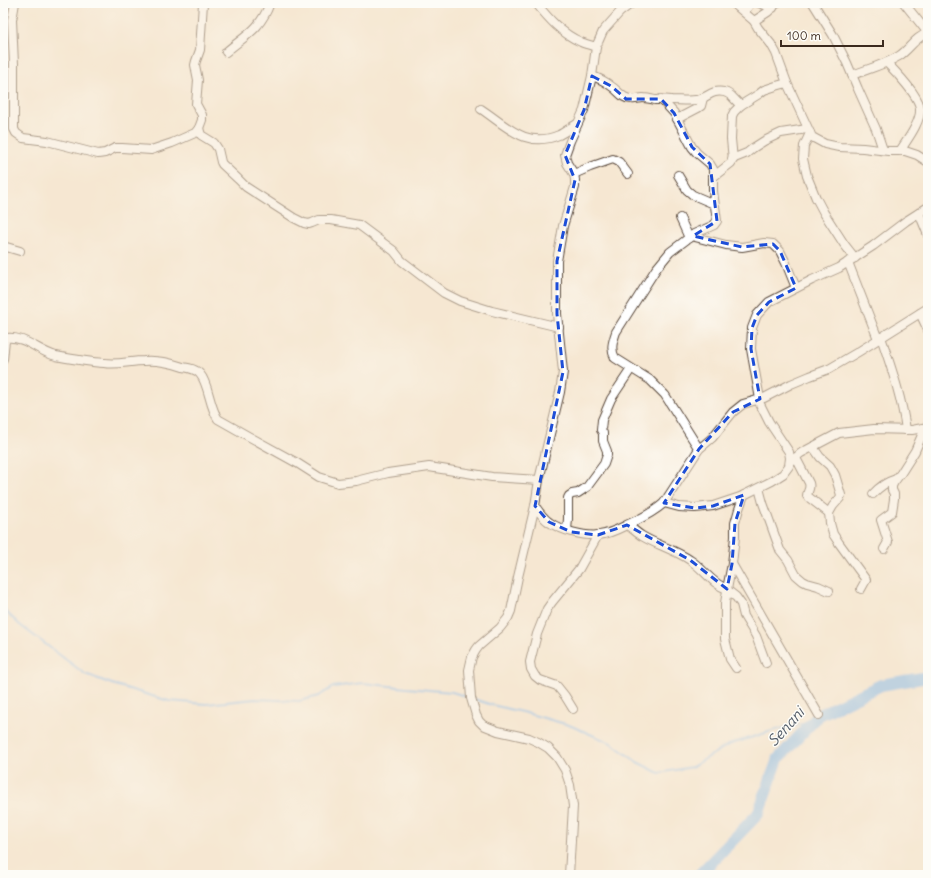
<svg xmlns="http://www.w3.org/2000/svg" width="931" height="878" font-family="Delius,sans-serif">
<rect width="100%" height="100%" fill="#fdfcf7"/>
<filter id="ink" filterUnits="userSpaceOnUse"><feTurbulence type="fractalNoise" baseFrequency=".025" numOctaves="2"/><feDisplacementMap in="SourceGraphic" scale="8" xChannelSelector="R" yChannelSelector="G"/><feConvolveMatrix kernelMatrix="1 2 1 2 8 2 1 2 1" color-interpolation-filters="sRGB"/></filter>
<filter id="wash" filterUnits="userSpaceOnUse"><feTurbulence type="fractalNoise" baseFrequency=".012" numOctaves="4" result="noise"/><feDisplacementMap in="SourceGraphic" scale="16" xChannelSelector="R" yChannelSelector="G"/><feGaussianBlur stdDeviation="0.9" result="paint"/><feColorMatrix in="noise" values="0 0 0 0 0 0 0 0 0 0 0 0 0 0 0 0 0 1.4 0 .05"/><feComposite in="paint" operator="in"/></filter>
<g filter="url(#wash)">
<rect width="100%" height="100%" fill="#f6e7d2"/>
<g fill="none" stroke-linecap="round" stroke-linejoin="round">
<g stroke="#7fb9f0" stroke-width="2">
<path d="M3,609L20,625L85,674L112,684L169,701L206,704L255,699L299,701L319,696L333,687L363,683L407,688L452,692L468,697"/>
<path d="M474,699L492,705L526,713L569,725L611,743L637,762L659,773L692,767L728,745L775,730L812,722"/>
</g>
<path stroke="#7fb9f0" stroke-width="12" d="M699,875L758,814L778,759L819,715L881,685L928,677"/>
</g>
</g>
<g filter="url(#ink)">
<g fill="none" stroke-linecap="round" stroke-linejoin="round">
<g stroke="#574639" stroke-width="10">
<g id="minor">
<path d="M15,3L12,20L14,64V129L16,133L23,138L47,141L98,154L105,153L115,148H122L151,150L172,143L195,133L199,128L202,120V115L196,104L198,80L195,65L196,61L200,50L203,3"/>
<path d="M536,3C548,18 562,34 581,42C585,44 591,45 596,47"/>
<path d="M733,3L754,21L758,28L771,44L776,53L787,83L812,137L825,144L839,147L863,148L888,151H905L917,155L928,162"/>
<path d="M759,3L773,8"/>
<path d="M813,3L833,35L847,63L858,89L876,129L883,150"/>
<path d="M904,3L928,33"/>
<path d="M744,12L751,3"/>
<path d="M754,21L768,12L777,3"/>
<path d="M226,52C246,35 260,30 270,3"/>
<path d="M887,63C895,71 920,97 920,109C921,122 907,140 900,151"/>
<path d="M852,75C868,69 884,65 899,56C909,50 916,36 928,33"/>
<path d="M592,76C598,78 605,81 611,86C618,90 622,99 631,99C635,100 639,98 643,98C647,98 651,99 655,100C661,100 666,99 671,100C679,100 688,101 696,100C707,99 711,89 724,92C733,94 734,101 741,105"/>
<path d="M661,99L674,113L692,147L697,153L710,164L713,169V191L717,221L714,225L694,234L670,252L656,269L616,332C613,341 610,349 615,358L650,380L665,395L699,449"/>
<path d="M481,109C507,126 525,149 559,135C565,132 571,127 577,124"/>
<path d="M677,119L698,108L701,106L703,98"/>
<path d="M199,128L201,135L214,143L218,149L221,162L222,164L238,179L246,187L294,218L304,223L309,224L312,223L319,220H331L359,225L394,251L402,261L444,293L460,301L492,311L559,327"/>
<path d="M810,133L804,146L803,159L807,176L816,198L824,213L844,244L855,258"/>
<path d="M732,159L747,153L753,148L764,141L781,133L807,129"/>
<path d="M574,174L590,167L613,159L619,162L628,174"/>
<path d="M678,175L687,190L693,195L714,204"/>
<path d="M713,177L731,163L733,160L731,139L732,116L734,112L741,105L759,94L764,90L776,86L787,83"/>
<path d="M919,213L928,235"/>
<path d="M680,218L689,238"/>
<path d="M691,236L726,245L742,247L764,243L773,244L780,251L786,263L796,288"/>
<path d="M3,246L20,251"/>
<path d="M848,262L878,339"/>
<path d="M920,313L928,330"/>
<path d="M881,337C891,367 902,398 906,430"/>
<path d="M3,359C4,354 4,342 6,338C24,335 39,352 56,356C72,359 88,362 104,363C118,365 131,361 144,361C157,360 171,363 183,367C189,368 196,369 200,374C209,384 209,406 218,419L248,436L297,463L319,477L338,483L356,481L388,473L429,467L492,477L539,480"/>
<path d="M760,399L751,349L752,328L757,315L769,302L812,280L839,268L873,246L906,221L928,207"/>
<path d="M813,447L820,457L830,466L835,475L841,495L840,498L833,506L829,513L830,523L833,534L839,543L866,580L861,589"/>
<path d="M796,458L809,483C811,489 807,491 807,496L829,513"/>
<path d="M790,462L801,453L839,433L874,429L912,430L928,427"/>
<path d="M759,488L763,503L780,550L788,560L796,575L803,581L807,583L818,586L829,591"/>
<path d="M873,494C880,486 886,482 896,479"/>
<path d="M664,503L679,507L695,508L713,506L740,497L772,481L783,474L789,466L790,458L789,452L769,422L758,400"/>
<path d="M535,506C539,512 543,518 549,522C560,530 585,537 599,535C611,534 622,527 633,522C644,517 655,511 664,503L699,449L712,438L733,412L743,404L764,398L791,384L810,376L829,369L858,352L928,308"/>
<path d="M627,525C632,528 637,533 642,536C657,545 675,550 690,560C703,568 712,584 727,589"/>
<path d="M567,530L568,519V498L569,496L572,494L578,493L587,487L604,464L607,455V451L603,441V433L601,430L602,420L611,399L631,369"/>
<path d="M884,549L888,542L881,520L892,512L894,499V494L892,490V486L894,482L901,473L915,451L925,428"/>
<path d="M732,564L819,715"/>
<path d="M727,590L736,597L741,604L744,616L756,636L766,663"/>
<path d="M736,668L730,659L725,639V603L728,584L732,564L735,537V523L739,509L744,495"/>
<path d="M573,709L565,696L557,686L540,680L535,676L531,669L530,662L537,634L547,609L552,602L579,569L598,535"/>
<path d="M569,875L573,806L570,785L565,770L557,757L548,748L538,742L529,738L498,731L483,725L479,721L476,715L471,698L469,670L472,657L476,650L479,646L500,628L508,618L511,611L518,577L535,506L539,480L560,392L563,372L557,314V261L563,226L575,187V180L574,174L567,163L565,155L570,141L584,110L592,76L596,47L603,31L620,12L632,3"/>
</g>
</g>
<use href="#minor" stroke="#fff" stroke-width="8"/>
</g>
</g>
<path d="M0 0H931V878H0ZM592,76L611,86L626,99H661L674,113L692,147L710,164L717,221L693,236L742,247L773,244L780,251L796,288L769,302L757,315L752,328L751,349L760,399L733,412L699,449L664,503L695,508L713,506L744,495L735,523L732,564L727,589L690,560L627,525L598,535L571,532L549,522L535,506L563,372L557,314V261L575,180L565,155L584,110Z" fill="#f6e7d2" fill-opacity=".55" fill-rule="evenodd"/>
<path fill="none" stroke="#1d4ed8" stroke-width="3" stroke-dasharray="8 5" stroke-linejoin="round" d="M592,76L611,86L626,99H661L674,113L692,147L710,164L717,221L693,236L742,247L773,244L780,251L796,288L769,302L757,315L752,328L751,349L760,399L733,412L699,449L664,503L695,508L713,506L744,495L735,523L732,564L727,589L690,560L627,525L598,535L571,532L549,522L535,506L563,372L557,314V261L575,180L565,155L584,110Z"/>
<g text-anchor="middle" stroke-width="3" stroke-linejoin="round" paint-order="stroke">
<g font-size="15" font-style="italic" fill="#535c68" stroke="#fdfcf7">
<text transform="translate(786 727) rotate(-48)" y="5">Senani</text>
</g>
</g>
<rect width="931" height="878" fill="none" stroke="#fdfcf7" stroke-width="16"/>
<path d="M781 40v6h102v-6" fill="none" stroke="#3b2a1e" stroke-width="2"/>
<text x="787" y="40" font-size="12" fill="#3b2a1e" stroke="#fdfcf7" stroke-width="3" paint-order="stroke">100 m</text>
</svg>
